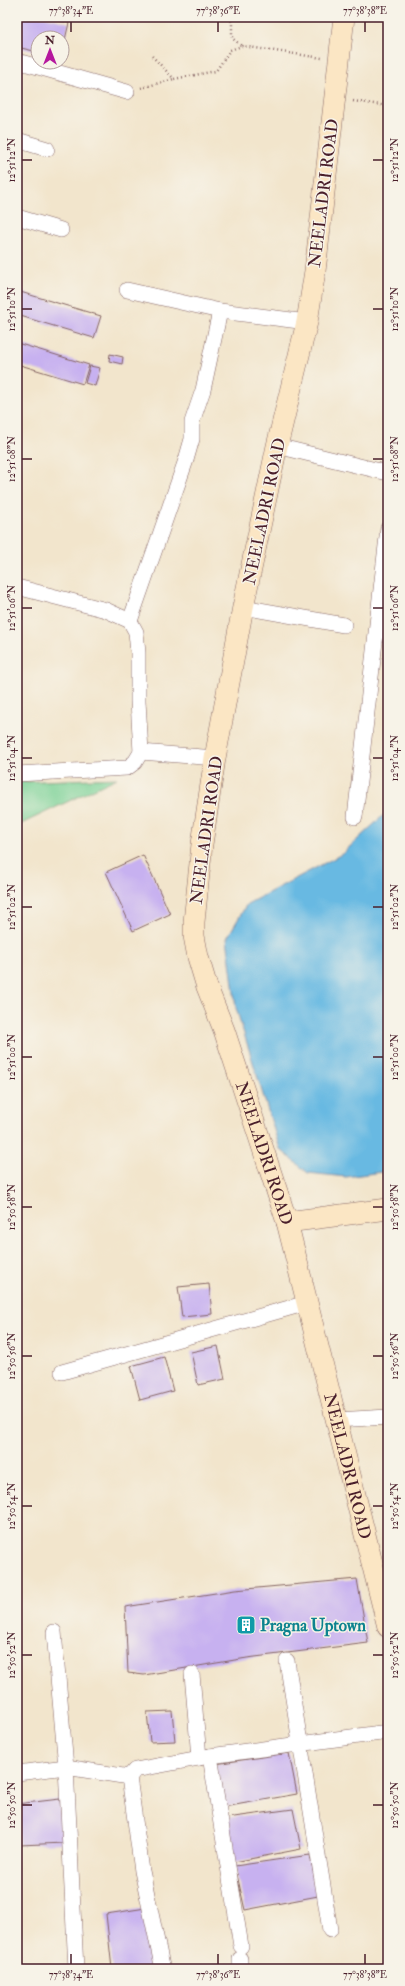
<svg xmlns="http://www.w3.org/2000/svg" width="405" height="1986" font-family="'IM FELL Double Pica',serif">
<rect width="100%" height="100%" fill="#f7f3e8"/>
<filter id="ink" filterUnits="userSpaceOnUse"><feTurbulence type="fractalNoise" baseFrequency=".025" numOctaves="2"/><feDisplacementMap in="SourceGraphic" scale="8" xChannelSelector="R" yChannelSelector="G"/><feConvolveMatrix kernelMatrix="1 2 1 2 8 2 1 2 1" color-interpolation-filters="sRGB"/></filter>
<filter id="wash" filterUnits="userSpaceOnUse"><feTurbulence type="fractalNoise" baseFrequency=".012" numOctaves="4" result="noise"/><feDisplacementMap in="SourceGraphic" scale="16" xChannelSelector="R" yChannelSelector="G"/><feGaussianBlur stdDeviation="0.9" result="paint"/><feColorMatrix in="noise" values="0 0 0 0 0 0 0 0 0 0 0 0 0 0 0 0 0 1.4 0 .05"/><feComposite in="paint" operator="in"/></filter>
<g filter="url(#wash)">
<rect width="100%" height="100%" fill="#f2e5cc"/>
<path fill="#7cd297" stroke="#637861" d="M117,778L17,826V782Z"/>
<path fill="#67b9e2" stroke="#586c86" d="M388,811V1171L346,1177L308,1173L280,1149L236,1008L227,938L247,904L342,854Z"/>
<g id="blocks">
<g fill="#c7b1f0">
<path d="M19,17H46L69,23L63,48L62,38H38V52L17,47Z"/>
<path d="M17,291L101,316L94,338L17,315Z"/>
<path d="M17,343L89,365L83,384L17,364Z"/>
<path d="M110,354L123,357L122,364L109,361Z"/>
<path d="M90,366L100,368L95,386L85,383Z"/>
<path d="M143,855L170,914L133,931L106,872Z"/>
<path d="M209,1284L212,1314L182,1317L178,1287Z"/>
<path d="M218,1346L225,1379L198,1385L191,1352Z"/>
<path d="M164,1357L173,1391L140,1400L131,1366Z"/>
<path d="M357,1579L368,1643L247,1658L144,1675L128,1673L125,1607L235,1590Z"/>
<path d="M172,1711L175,1741L150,1742L147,1712Z"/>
<path d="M289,1753L297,1794L224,1807L215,1764Z"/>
<path d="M60,1799L64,1843L20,1845L17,1804Z"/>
<path d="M293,1809L301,1849L229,1863L219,1819Z"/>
<path d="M310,1855L318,1896L245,1910L235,1866Z"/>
<path d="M146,1908L159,1969H112L106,1914Z"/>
</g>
</g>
</g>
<g filter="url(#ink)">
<use href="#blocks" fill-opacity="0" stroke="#856463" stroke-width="1"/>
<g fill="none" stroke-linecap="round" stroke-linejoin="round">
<g stroke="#856463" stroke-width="16">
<g id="street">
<path d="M17,61L127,92"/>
<path d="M17,140L47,149"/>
<path d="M17,217L61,230"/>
<path d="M127,290L220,311"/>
<path d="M277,446L388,473"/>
<path d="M17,587L106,610L130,621L136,632L138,653V701L141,752L135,762L127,768L17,774"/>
<path d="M243,607L344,625"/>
<path d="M130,621L186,460L192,439V422L203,390L220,311L307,322"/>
<path d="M141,752L215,758"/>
<path d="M355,817L388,528"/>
<path d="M62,1372L307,1303"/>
<path d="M336,1420L388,1417"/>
<path d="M54,1632L66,1767L76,1969"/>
<path d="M287,1661L330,1930"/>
<path d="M192,1674L199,1758"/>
<path d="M210,1756L241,1946"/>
<path d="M17,1773L66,1767L129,1777"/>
<path d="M162,1965L142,1871L129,1777L135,1770L210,1756L388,1732"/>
<path d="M240,1969V1959"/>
</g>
</g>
<g stroke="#856463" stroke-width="22">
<g id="secondary">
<path id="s1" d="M344,17L315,271L307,322L277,446L243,607L215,758L202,844L194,922V936L198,957L207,987L224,1030L287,1222L388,1627"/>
<path d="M287,1222L388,1209"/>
</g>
</g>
<g stroke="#856463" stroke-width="2.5" stroke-dasharray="1 3" stroke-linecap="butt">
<path d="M229,17L232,22V38L242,46"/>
<path d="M152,56L174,79L216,71L230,50L242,46L322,58"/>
<path d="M141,88L174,79"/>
<path d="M353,101L388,106"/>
</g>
<use href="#street" stroke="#fff" stroke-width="15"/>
<use href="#secondary" stroke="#fbe6c4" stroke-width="21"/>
</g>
</g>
<path fill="none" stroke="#4a1f2b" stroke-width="1.5" d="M71,22V32M218,22V32M365,22V32M22,160H32M373,160H383M22,309H32M373,309H383M22,459H32M373,459H383M22,608H32M373,608H383M22,758H32M373,758H383M22,907H32M373,907H383M22,1057H32M373,1057H383M22,1207H32M373,1207H383M22,1356H32M373,1356H383M22,1506H32M373,1506H383M22,1655H32M373,1655H383M22,1805H32M373,1805H383M71,1954V1964M218,1954V1964M365,1954V1964"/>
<defs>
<g id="building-square" transform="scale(1)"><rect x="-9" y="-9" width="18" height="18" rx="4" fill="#0f9aa8" stroke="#f7f3e8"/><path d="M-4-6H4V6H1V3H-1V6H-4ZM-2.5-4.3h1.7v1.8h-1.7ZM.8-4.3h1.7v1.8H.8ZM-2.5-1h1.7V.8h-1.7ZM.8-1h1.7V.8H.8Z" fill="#fff"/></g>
</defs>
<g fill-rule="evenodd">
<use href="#building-square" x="246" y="1625"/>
</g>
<g text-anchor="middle" stroke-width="3" stroke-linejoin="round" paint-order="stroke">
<g font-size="17" fill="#4a1f2b" stroke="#f7f3e8">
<text transform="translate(323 193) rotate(-83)" y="6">NEELADRI ROAD</text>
<text transform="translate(264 511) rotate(-78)" y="6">NEELADRI ROAD</text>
<text transform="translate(206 830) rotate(-82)" y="6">NEELADRI ROAD</text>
<text dy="6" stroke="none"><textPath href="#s1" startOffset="1161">NEELADRI ROAD</textPath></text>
<text dy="6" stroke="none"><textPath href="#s1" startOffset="1485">NEELADRI ROAD</textPath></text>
</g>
<g font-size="17" font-weight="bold" fill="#0d838f" stroke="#f7f3e8" text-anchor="start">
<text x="260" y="1631">Pragna Uptown</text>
</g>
</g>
<rect width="405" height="1986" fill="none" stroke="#f7f3e8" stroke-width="44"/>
<g transform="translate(50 50)"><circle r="19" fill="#f7f3e8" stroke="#b29e9c"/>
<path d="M0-3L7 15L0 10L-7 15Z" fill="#b5179e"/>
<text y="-6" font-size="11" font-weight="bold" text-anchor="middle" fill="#4a1f2b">N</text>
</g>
<rect x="22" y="22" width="361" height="1942" fill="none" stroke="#4a1f2b" stroke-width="1.5"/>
<g font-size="10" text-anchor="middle" fill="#4a1f2b">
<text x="71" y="14">77°38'34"E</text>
<text x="218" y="14">77°38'36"E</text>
<text x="365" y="14">77°38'38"E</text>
<text transform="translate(11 160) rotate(-90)" y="4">12°51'12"N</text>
<text transform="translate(394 160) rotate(-90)" y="4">12°51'12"N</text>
<text transform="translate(11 309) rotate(-90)" y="4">12°51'10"N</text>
<text transform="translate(394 309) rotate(-90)" y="4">12°51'10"N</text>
<text transform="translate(11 459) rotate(-90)" y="4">12°51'08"N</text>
<text transform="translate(394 459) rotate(-90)" y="4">12°51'08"N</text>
<text transform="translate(11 608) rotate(-90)" y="4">12°51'06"N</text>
<text transform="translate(394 608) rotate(-90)" y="4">12°51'06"N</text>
<text transform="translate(11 758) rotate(-90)" y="4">12°51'04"N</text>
<text transform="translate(394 758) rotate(-90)" y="4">12°51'04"N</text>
<text transform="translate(11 907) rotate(-90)" y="4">12°51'02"N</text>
<text transform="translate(394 907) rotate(-90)" y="4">12°51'02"N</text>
<text transform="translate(11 1057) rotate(-90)" y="4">12°51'00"N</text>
<text transform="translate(394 1057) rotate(-90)" y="4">12°51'00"N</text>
<text transform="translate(11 1207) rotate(-90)" y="4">12°50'58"N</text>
<text transform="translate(394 1207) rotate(-90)" y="4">12°50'58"N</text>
<text transform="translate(11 1356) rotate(-90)" y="4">12°50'56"N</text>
<text transform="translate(394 1356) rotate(-90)" y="4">12°50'56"N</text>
<text transform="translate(11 1506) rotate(-90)" y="4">12°50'54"N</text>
<text transform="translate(394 1506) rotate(-90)" y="4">12°50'54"N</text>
<text transform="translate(11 1655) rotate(-90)" y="4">12°50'52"N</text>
<text transform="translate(394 1655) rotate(-90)" y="4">12°50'52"N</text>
<text transform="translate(11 1805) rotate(-90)" y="4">12°50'50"N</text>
<text transform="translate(394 1805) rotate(-90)" y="4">12°50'50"N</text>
<text x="71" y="1978">77°38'34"E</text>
<text x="218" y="1978">77°38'36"E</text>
<text x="365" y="1978">77°38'38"E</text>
</g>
</svg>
